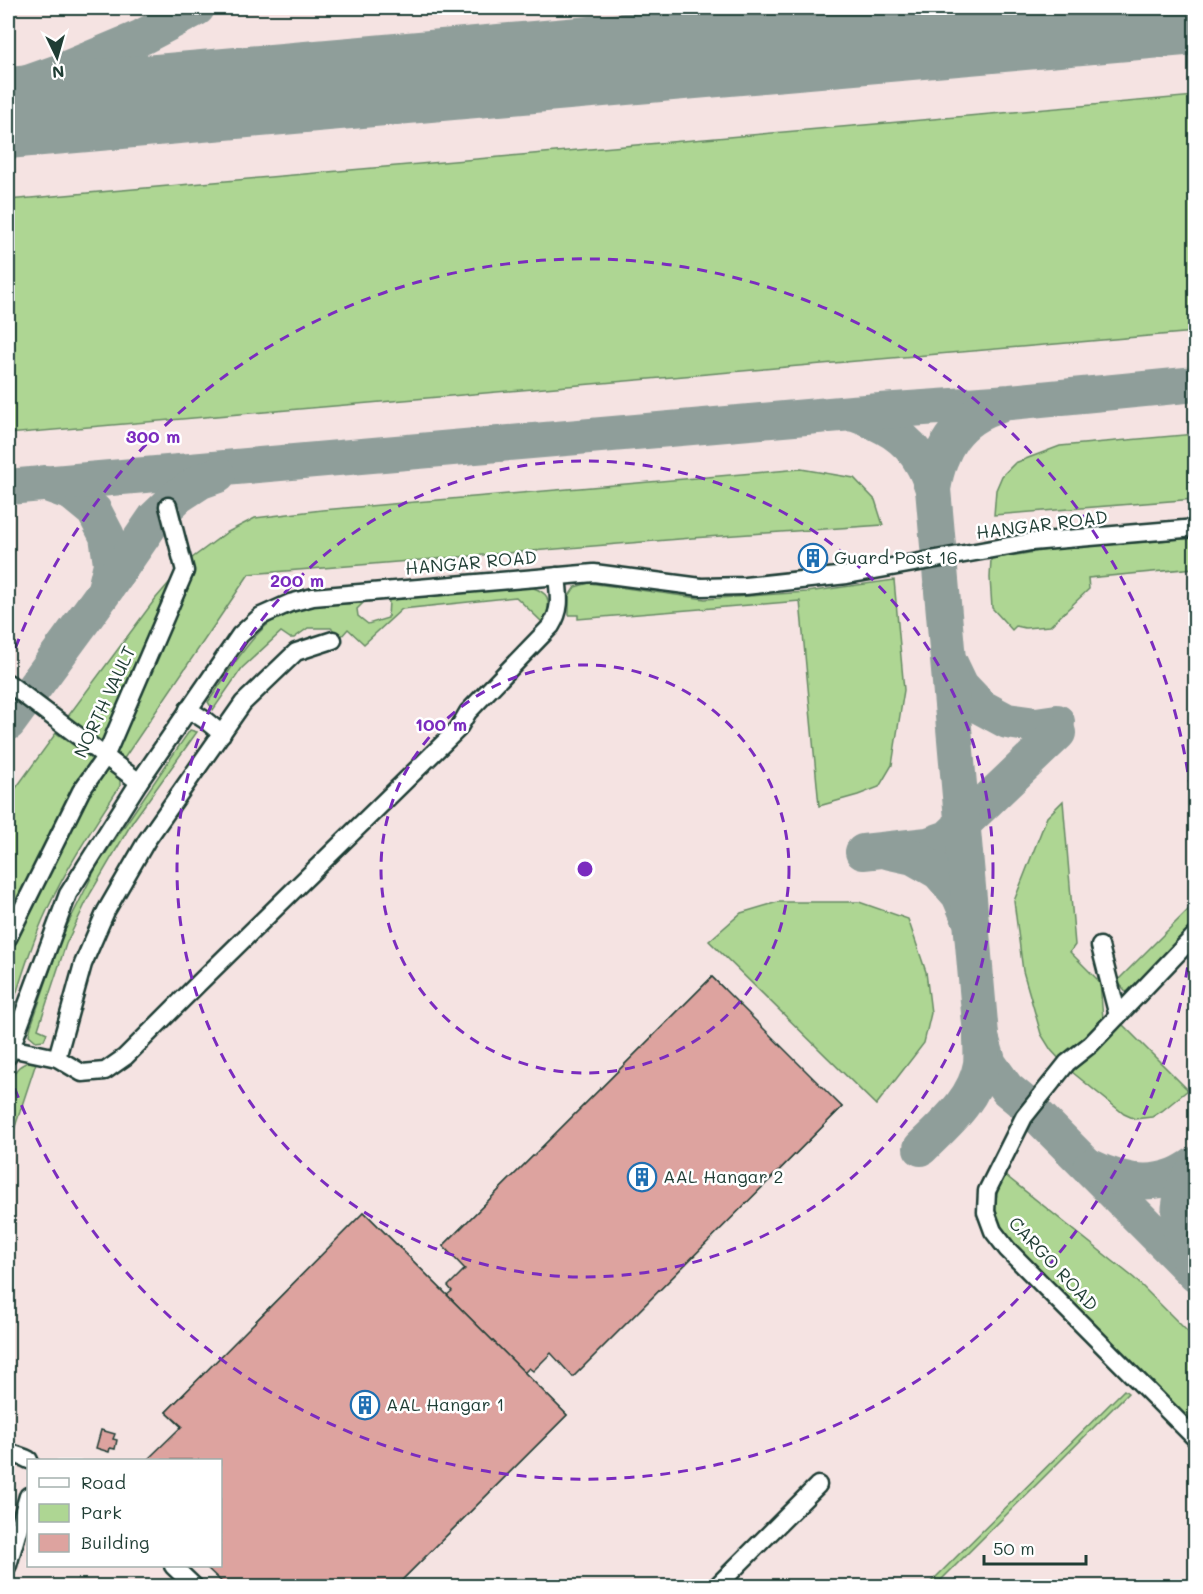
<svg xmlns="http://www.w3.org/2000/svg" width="1203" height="1594" font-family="Mali,sans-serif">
<rect width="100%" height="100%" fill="#fff"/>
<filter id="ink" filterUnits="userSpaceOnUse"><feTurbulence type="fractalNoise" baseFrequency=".0167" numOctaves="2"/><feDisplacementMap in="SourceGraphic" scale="12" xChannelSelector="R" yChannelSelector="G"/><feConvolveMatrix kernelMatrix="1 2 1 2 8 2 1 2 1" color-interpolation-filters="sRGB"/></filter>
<g filter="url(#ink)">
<path fill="#f5e3e2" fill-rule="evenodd" d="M8,8H1195V1586H8ZM28,1460H220V1566H28Z"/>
<g fill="#aed693" stroke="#668a64" stroke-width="1.5">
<path d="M1195,96V332L8,434V200Z"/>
<path d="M1195,434V499L994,515L996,490L1002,476L1015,463L1060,446Z"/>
<path d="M801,469L854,478L875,500L883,525L692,538L249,574L123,760L66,719L156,598L188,561L226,533L255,518L322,510Z"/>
<path d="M1195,538V568L1088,578L1089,589L1050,626L1025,628L1016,626L1012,630L992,608L990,578L991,559L1054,549Z"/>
<path d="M894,580L904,690L892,765L879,787L858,795L819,806L800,601L578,619V615H569V596L575,587L589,583L705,599L807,592Z"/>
<path d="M531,587C549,593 550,598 547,617L541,621L516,597L402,609L364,644L348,629L341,637L331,628H308L294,638H290L281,632L242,668L213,710L208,702C230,672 258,617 297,609C318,604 341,604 363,603L357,609L358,616L368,624L388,618L389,600Z"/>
<path d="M190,730L197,732L133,821L90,894L66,944L38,1029L47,1033L44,1040L36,1041L29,1035L31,1026L62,936L97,866Z"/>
<path d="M56,733L93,759L75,785L23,887L8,921V799Z"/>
<path d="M107,769L120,779V786C94,826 68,865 48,908C31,944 20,982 8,1020V960L41,884L96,781Z"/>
<path d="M1063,801L1075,945L1070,952L1100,982L1103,1019L1062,1062L1051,1050L1041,1034L1023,971L1014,901L1047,817Z"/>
<path d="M778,902H859L908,919L926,972L931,1013L924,1043L876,1105L709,941L741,913Z"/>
<path d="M1195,903V928L1129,995L1117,981Z"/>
<path d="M1121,1023L1188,1090L1162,1111L1152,1117L1135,1119L1124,1114L1072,1072Z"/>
<path d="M28,1062L36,1063L8,1148C7,1126 2,1083 19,1067C20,1066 26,1063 28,1062Z"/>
<path d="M1005,1175L1134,1278L1195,1339V1428L1013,1244C994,1219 989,1203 1005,1175Z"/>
<path d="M1124,1390L1128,1393L935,1586H927Z"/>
</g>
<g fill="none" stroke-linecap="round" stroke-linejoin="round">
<g stroke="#8f9e9a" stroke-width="36">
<path d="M445,74L567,51L628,35L703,8"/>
<path d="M8,90L56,73L142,37L197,8"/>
<path d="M855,414C883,424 907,436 922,463C927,471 930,480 933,489"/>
<path d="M44,483L72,493L94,511L107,536L111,564L105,589"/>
<path d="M8,487L852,413L1010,402L1196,384"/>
<path d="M950,663L961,686L981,707L1007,721L1036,725L1057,722"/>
<path d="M8,723L104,592L155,518L178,496L201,481L218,475"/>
<path d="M863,852L928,845L948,838L1058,733"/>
<path d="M890,852L913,857L939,872L959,895L968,916"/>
<path d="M981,1037L989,1064L1007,1089L1030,1108L1196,1275"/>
<path d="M921,1148C945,1124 975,1100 981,1064C982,1055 981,1044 981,1035L933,489C939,449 957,418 998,406"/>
<path d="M1091,1167C1117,1180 1146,1187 1174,1176C1182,1173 1189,1168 1196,1164"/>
<path d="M1194,1269C1180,1245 1174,1212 1185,1185C1188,1180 1192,1174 1196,1169"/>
</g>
<path stroke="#8f9e9a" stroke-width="92" d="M8,113L1196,9"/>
</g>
<g fill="#dda39f" stroke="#1f3d34" stroke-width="1.5">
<path d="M712,977L724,989L706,1006L813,1113L830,1096L842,1107L573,1377L561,1363L577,1347L471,1241L455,1258L443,1246Z"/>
<path d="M712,977L842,1107L573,1377L551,1353L533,1371L529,1368L524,1373L447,1295L452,1291L448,1286L465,1269L443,1246Z"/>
<path d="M364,1212L567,1415L396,1586H343L220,1465V1460H216L166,1412Z"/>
<path d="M364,1212L567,1415L396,1586H226L205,1566H220V1460H147L182,1426L166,1412Z"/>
<path d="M101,1430L115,1434L113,1439L117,1440L115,1449L110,1448L109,1452L96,1448Z"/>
</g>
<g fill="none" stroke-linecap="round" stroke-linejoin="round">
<g stroke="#1f3d34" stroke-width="21">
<g id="minor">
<path d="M8,683L139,782"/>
<path d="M188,709L205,720L222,734"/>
<path d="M1196,934L1091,1044L1067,1063L1024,1117L987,1191L986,1212L993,1231L1007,1249L1196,1439"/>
<path d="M8,938L81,791L105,757L185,571L168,506"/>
<path d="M1100,946L1118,1016"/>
<path d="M10,1048L57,1058L82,1073L105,1071L125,1057L199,983L458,729L468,712L551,626C562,608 559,596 557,576"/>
<path d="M8,1056L68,894L139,782L240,635L261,616L290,603L313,597L594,573L701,587L745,586L847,575L1031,542L1196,528"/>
<path d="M57,1058L83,964L106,911L147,840L243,703L296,652L333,640"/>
<path d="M8,1452L25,1458L29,1460"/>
<path d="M8,1565L28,1496"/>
<path d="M173,1566L194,1586"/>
<path d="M717,1586L818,1485"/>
</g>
</g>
<use href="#minor" stroke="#fff" stroke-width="16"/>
</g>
</g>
<g fill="none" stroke="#7b2cbf" stroke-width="3" stroke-dasharray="10 8">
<circle cx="585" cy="869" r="204"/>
<circle cx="585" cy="869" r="408"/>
<path d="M1195 896A611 611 0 0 1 9 1073M9 665A611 611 0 0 1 1195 842"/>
</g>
<defs>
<g id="building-ring" transform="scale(1.5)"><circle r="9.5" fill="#fff" stroke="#1f6fb2" stroke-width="1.5"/><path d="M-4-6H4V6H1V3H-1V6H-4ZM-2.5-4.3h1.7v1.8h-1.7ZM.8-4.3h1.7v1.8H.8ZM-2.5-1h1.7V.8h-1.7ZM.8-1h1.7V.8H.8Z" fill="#1f6fb2"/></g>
</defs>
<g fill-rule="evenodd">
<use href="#building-ring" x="813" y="558"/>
<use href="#building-ring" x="642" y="1177"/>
<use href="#building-ring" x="365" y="1405"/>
</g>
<g text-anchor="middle" stroke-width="5" stroke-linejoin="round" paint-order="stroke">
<g font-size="18" fill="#1f3d34" stroke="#fff">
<text transform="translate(1042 525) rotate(-7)" y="6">HANGAR ROAD</text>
<text transform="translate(471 563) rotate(-5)" y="6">HANGAR ROAD</text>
<text transform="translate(105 702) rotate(-65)" y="6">NORTH VAULT</text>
<text transform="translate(1053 1264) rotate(47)" y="6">CARGO ROAD</text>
</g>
<g font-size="18" fill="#1f3d34" stroke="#fff" text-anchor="start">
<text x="834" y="564">Guard Post 16</text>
<text x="663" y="1183">AAL Hangar 2</text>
<text x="386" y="1411">AAL Hangar 1</text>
</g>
</g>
<circle cx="585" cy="869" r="9" fill="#7b2cbf" stroke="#fff" stroke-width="3"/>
<g font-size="18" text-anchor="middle" font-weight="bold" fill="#7b2cbf" stroke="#fff" stroke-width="5" stroke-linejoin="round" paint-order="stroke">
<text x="153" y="443">300 m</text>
<text x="297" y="587">200 m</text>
<text x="441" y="731">100 m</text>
</g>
<rect width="1203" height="1594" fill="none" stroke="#fff" stroke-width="30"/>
<rect x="15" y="15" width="1173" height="1564" fill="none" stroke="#1f3d34" stroke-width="2" filter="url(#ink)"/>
<rect x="27" y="1459" width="195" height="108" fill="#ffffff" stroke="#a5b1ae" stroke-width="1.5"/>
<rect x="39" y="1478" width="30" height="9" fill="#ffffff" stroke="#a5b1ae" stroke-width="1.5"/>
<text x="81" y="1489" font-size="18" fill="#1f3d34">Road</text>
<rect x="39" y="1504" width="30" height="18" fill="#aed693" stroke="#a5b1ae" stroke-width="1.5"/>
<text x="81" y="1519" font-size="18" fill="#1f3d34">Park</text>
<rect x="39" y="1534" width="30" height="18" fill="#dda39f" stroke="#a5b1ae" stroke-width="1.5"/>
<text x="81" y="1549" font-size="18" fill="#1f3d34">Building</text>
<g transform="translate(57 57) rotate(175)" stroke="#ffffff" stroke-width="4.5" paint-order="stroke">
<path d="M0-4.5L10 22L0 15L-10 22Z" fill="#1f3d34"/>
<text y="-9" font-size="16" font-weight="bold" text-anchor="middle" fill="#1f3d34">N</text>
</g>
<path d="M984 1555v9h102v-9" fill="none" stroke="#1f3d34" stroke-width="3"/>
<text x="993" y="1555" font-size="18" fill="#1f3d34" stroke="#ffffff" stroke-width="4.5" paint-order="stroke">50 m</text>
</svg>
